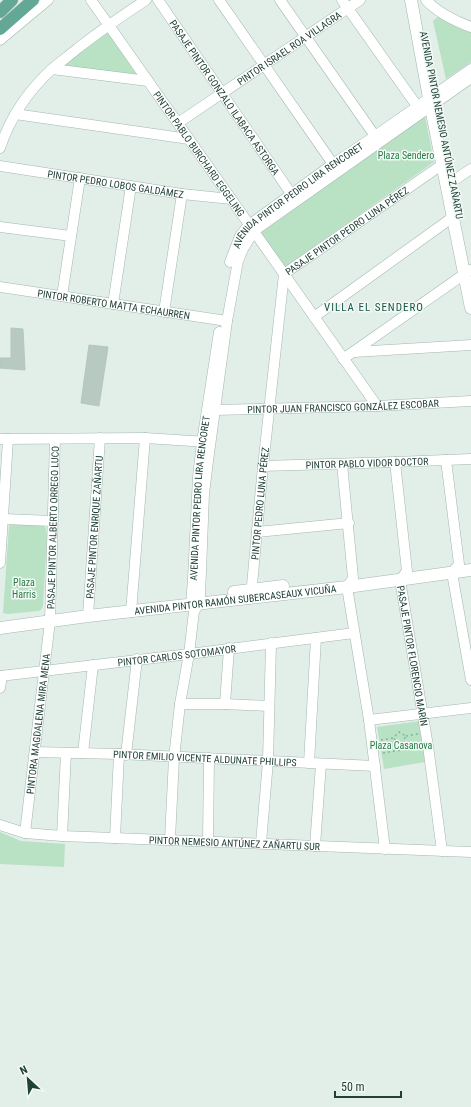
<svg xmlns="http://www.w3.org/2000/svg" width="471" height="1107" font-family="'Roboto Condensed',sans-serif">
<rect width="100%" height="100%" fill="#e2eee8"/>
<g fill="#b9e1c3">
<path d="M439,16L471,30V62L446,79L433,21Z"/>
<path d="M108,32L136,74L61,67Z"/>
<path d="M425,116L434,162L285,267L261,233Z"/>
<path d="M13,523L43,525L46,528L47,538L43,606L41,610L38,611L8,614L3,613L9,526Z"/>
<path d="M420,721L425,762L384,769L377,727Z"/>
<path d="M0,832L21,841L65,844L64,867L0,864Z"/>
</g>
<g fill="#b7c9c1" stroke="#b3c8bf">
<path d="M11,328L23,329L25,370L0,368V358H11Z"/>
<path d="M89,345L108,347L99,406L81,403Z"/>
</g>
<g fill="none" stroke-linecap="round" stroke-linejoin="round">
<g stroke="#a4b7b0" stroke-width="11">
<g id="minor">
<path id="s1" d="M91,0L377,406"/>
<path id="s2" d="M158,0L292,195"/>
<path d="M219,0L333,164"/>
<path d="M280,0L375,136"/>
<path d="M342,0L417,106"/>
<path d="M426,0C438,13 455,21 471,27"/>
<path d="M0,40L48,0"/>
<path d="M52,69L148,81"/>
<path d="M15,114L189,139"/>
<path id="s3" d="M178,123L360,0"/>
<path d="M0,148C10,118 28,91 52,69C60,62 70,55 78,48C100,31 123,15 146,0"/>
<path id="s4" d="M0,166L182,194L231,199"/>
<path d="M453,181L471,169"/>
<path d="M0,227L71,236"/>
<path id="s5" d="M230,262L240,236L249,225L333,164L375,136L471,69"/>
<path id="s6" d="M0,287L227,321"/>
<path d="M62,296L80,178"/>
<path d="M113,304L131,186"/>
<path d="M164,312L182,194"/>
<path d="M314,317L453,217"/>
<path d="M354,352L471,345"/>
<path d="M343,359L470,270"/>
<path id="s7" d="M215,410L377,406L471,401"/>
<path d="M0,439L145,438L208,442"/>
<path d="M446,460L459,564L452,573L471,680"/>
<path id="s8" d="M395,462L407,571L400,580L428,746L442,851"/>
<path d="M342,464L353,578L347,587L369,720L385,849"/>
<path id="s9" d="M263,466L395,462L471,459"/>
<path d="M4,519L52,521"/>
<path d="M257,532L349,523"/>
<path d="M0,563L8,439"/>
<path id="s10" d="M251,596L263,466L284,274L443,164"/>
<path id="s11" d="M194,611L191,605L193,579L198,477L202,442L219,332"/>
<path d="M131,612L145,438"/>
<path id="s12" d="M88,616L100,438"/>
<path id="s13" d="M0,676L189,654L354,633"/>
<path d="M0,688L2,676"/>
<path d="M180,704H225L268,706"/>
<path d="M225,704L229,648"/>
<path d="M369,720L471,708"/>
<path id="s14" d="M35,752L119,754L375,766"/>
<path d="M83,753L93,665"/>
<path d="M126,755L137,659"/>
<path d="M309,763L316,638"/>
<path id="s15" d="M0,825L25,833L62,836L471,852"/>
<path id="s16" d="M25,833L50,621L55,439"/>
<path d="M62,836L66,753"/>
<path d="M115,838L119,754"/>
<path d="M170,839L174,758L180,704L189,654L194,611L199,604L200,596L204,494L208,461L227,321L238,261L243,249L254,231L471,78"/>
<path d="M208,841L209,758"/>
<path d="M261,843L268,761L271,643"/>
<path d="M315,846L321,764"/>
</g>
</g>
<g stroke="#a4b7b0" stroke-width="13">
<g id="tertiary">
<path d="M411,0L429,98L471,308"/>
<path d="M234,592L283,586"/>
<path id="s17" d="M0,628L88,616L347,587L471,570"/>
</g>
</g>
<g stroke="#c1cac7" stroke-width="13">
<g id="primary">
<path d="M0,12L12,0"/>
<path d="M0,29L33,0"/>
</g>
</g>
<g stroke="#7fb5a3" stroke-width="1.5" stroke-dasharray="2 3" stroke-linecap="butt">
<path d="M406,736L418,734"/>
<path d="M381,740L393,738L399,732L406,736L401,744L393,738"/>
<path d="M383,753L419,747"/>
</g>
<use href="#minor" stroke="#fff" stroke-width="10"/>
<use href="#tertiary" stroke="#fff" stroke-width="12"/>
<use href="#primary" stroke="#62a895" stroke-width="12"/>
</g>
<g text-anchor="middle" stroke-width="3" stroke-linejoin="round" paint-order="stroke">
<g font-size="10" fill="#204138" stroke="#f3faf6">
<text dy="4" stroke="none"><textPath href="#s3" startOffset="134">PINTOR ISRAEL ROA VILLAGRA</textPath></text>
<text dy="4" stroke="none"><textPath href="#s2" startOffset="118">PASAJE PINTOR GONZALO ILABACA ASTORGA</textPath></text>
<text transform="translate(442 125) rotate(79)" y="4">AVENIDA PINTOR NEMESIO ANTÚNEZ ZAÑARTU</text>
<text dy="4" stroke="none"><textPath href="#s1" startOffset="188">PINTOR PABLO BURCHARD EGGELING</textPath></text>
<text dy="4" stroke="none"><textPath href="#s4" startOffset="117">PINTOR PEDRO LOBOS GALDÁMEZ</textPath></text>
<text dy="4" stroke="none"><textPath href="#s5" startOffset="98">AVENIDA PINTOR PEDRO LIRA RENCORET</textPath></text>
<text dy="4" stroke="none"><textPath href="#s10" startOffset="400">PASAJE PINTOR PEDRO LUNA PÉREZ</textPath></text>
<text dy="4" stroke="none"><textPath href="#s6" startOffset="115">PINTOR ROBERTO MATTA ECHAURREN</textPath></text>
<text dy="4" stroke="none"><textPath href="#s7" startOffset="128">PINTOR JUAN FRANCISCO GONZÁLEZ ESCOBAR</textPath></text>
<text dy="4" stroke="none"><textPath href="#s9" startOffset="104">PINTOR PABLO VIDOR DOCTOR</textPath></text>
<text dy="4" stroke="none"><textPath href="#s11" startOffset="114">AVENIDA PINTOR PEDRO LIRA RENCORET</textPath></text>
<text dy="4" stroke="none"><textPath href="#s10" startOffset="93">PINTOR PEDRO LUNA PÉREZ</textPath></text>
<text dy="4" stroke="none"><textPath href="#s16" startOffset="307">PASAJE PINTOR ALBERTO ORREGO LUCO</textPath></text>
<text dy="4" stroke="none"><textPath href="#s12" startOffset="89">PASAJE PINTOR ENRIQUE ZAÑARTU</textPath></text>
<text dy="4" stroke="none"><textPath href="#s17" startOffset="237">AVENIDA PINTOR RAMÓN SUBERCASEAUX VICUÑA</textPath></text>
<text dy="4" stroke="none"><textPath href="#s13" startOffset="178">PINTOR CARLOS SOTOMAYOR</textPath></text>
<text dy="4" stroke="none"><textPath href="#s8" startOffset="198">PASAJE PINTOR FLORENCIO MARÍN</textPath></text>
<text dy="4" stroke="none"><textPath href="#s16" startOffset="110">PINTORA MAGDALENA MIRA MENA</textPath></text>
<text dy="4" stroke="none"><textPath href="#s14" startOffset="170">PINTOR EMILIO VICENTE ALDUNATE PHILLIPS</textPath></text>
<text dy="4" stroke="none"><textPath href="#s15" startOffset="236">PINTOR NEMESIO ANTÚNEZ ZAÑARTU SUR</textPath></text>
</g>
<g font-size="10" fill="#267c47" stroke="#f3faf6">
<text x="406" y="159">Plaza Sendero</text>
<text x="24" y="586">Plaza<tspan x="24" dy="12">Harris</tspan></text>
<text x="401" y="749">Plaza Casanova</text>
</g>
<g font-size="11" letter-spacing="1" fill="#195546" stroke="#f3faf6">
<text x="374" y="311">VILLA EL SENDERO</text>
</g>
</g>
<g transform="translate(28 1079) rotate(334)" stroke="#f3faf6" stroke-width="3" paint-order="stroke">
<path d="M0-3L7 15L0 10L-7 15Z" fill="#204138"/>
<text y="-6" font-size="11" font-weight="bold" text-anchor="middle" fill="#204138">N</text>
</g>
<path d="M335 1091v6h66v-6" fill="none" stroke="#204138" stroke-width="2"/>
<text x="341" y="1091" font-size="12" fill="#204138" stroke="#f3faf6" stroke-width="3" paint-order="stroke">50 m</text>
</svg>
